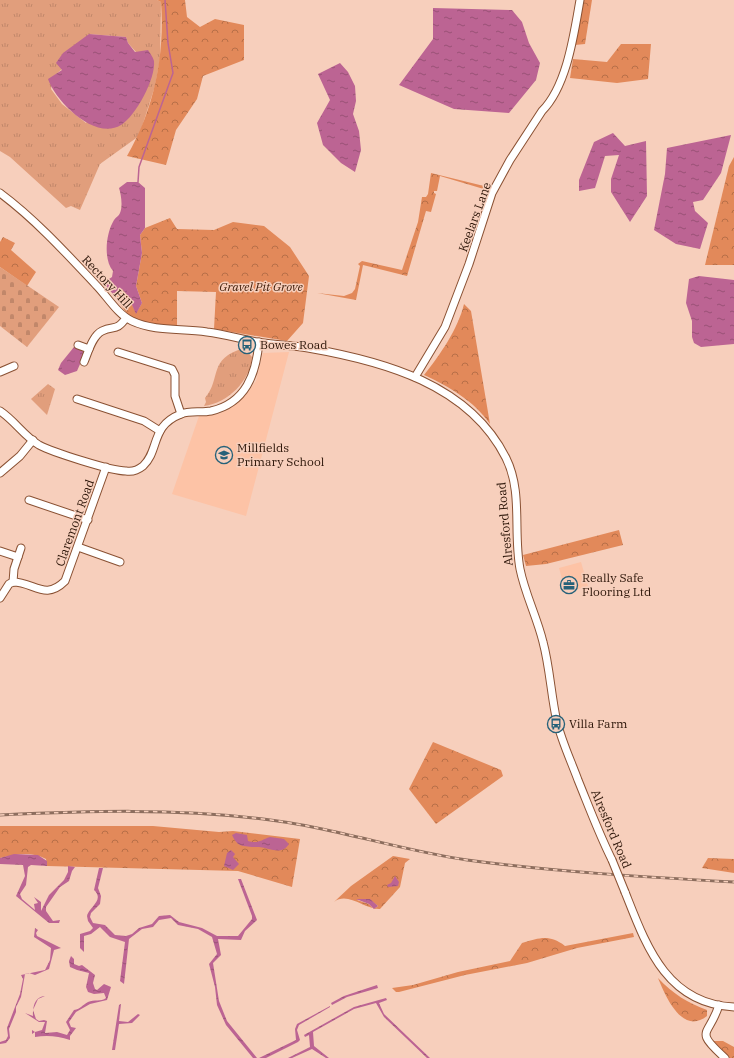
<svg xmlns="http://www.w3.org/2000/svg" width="734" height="1058" font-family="'IBM Plex Serif',serif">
<defs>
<pattern id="grass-tufts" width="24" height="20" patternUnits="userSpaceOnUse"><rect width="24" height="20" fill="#e19e7c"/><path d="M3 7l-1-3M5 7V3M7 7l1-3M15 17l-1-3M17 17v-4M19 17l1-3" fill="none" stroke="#c1876a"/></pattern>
<pattern id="forest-crowns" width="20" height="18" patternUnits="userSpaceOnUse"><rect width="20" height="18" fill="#e2895a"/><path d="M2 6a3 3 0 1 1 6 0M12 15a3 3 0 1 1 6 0" fill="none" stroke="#b76f48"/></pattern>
<pattern id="cemetery-stones" width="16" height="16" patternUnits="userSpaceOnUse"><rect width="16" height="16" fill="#e19e7c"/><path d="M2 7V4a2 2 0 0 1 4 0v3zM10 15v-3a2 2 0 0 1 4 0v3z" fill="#c1876a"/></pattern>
<pattern id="water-ripples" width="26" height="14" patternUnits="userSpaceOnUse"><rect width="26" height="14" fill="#bc6493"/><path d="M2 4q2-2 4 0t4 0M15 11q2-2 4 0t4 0" fill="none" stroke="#995176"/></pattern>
</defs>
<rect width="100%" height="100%" fill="#f7cfbc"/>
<g fill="#fdc3a6">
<path d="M289,352L246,516L172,494L199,416L219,414L231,408L245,396L256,381L263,353Z"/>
<path d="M581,562L588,586L566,593L559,568Z"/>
</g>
<g fill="url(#grass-tufts)" fill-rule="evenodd">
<path d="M0,0H157L161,2L160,59L155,86L139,136L100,164L80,210L71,206L66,208L10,157L0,151ZM89,34L126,37L128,43L136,52L86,123L62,104L51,89L54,76L62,69Z"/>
<path d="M244,348L252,357C250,381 228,403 204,406L206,402L205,398C222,378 207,359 244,348Z"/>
<path d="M48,384L55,389L47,415L31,399Z"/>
</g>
<g fill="url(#forest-crowns)" fill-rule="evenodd">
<path d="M157,0H185L187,17L200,27L215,19L244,25V60L203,76L197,99L176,130L166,165L127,156C154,110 165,55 161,2Z"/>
<path d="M584,0H592L585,44L575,45Z"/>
<path d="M621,44H651L648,79L617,83L570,78L573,59L607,62Z"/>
<path d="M734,157V265H705L729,166Z"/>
<path d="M431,173L488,187L487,190L440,176L437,191H434V193L436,194L431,212L426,211L407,276L363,265L356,300L317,293L344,296L352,293L355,289L360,266L358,264L362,261L402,270L418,222L422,197H426L428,194Z"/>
<path d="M170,218L177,229L214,230L233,222L264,226L290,247L309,276L303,323L287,341L214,329L216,292L177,291V327L141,323L128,315L113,294L122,289L128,296L136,313L142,303L136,286L142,253L140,235L145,228Z"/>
<path d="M3,237L15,243L11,250L36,272L27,286L0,267V242Z"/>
<path d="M464,304L471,311L490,424C474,401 450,387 424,375C440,355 458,329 464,304Z"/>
<path d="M619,530L623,545L546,564L526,566L523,555Z"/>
<path d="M433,742L501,770L503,776L436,824L409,789Z"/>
<path d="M0,826H153L219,832L233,831L300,839L292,887L238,871L47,866L46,859C32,851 16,854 0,858Z"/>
<path d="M393,856L410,859L405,863L400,887L380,909C365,910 348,891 334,902L351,886ZM359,899H369L378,906L374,909L369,904L357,900Z"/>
<path d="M708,858L734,859V873L702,868Z"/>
<path d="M633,933L634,937L577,948L527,963L465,975L399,992H396L392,988L413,985L458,972L510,961L522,943C540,938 549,934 565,946Z"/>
<path d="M658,978C673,994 688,1003 707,1010V1016C682,1036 665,995 658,978Z"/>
<path d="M713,1041H723L734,1047V1058H728Z"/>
</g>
<path fill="url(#cemetery-stones)" d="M0,267L59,307L27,347L0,326Z"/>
<g fill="url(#water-ripples)">
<path d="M433,8L512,10L522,22L529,43L540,63L536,80L509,113L454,109L399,85L433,39Z"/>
<path d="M89,34L126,37L128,43L135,52L148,50C150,53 153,57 154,61C156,78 136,116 121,125C95,141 56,102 48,79L62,70L56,63L63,53Z"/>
<path d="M340,63L348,72L355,86L356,101L353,114L359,131L361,150L355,172L341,163L323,145L317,123L330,100L318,74Z"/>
<path d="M613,133L625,146L646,141L647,196L630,222L611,192V179L619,155L605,156L595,188L579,191V180L594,142Z"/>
<path d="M731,135L721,173L703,200L693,202L695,211L708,223L700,249L676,244L654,230L665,174L667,148Z"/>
<path d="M127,182H138L145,188V228L140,235L142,253L136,286L142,303L136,314L128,296L122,289L113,294L103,283L112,277L113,271C103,259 106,233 114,220C116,217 119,216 120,213C123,206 121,194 119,188Z"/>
<path d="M699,276L734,280V344L701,347L694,343L692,337V321L686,303L689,279Z"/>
<path d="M74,347L83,351L84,355L77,371L65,375L58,370L61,363Z"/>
<path d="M236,833L247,835L248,841C258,844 261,840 270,837L284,839L289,844C281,856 270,848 259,847C254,847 245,847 240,845C236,843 234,839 232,835Z"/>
<path d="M231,850L235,854L233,857L239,864L233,870L224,866L227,853Z"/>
<path d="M14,854L38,855L47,861V866L31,865L28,867L26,885L20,894L22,899L35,910L34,904L38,903L34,897V892V897L41,902V911L49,895L64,880L68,872V866L75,867L72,871L69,881L60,887L46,907V911L53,921L60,920L59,923H49L16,896L25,876L23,865L0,864V858Z"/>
<path d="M99,868H103L98,888L101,896L100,904L91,913L90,917L93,923L105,925L115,935L126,936L132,934L139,928L152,924L159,916L170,915L179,922L202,928L217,936H238L252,919V916L238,879H241L257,920L245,931L241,940L218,939L221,955L213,963L219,1001L227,1021L257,1058H253L226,1025L217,1005L215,987L209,964L217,954L212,937L198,929L178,925L171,918L159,920L153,927L142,929L129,939L124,984L120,981L125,942L110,937L100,927L91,934L84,936V952L80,948V934L90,931L93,928L88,921L87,916C89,907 105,900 94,890Z"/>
<path d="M395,876L399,882L398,886L388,887L387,885L391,883Z"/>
<path d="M356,899H370L378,906L374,909L369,904Z"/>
<path d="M35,928L38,930L36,933L37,936L61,948L54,950L49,969L35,975L29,973L25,974L21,997L16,1007V1012L9,1029L10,1038L6,1043L0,1044V1042L6,1040L8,1036L7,1028L20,994L23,979L21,975L45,970L50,960L51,948L34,937Z"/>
<path d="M71,956L74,959V964L79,966L82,965L95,975L93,983L95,989L97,990L104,984L111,987L107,1000L90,1004L76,1012L69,1022L71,1027L76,1028L70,1036V1040C58,1036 47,1035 35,1037V1032L32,1034V1030L35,1032L42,1030L45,1022H39L25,1013L33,1016C33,1007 34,997 45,996L38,999L33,1010L36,1019L39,1021L44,1020L47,1021L45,1033L57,1032L67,1035L70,1030L66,1022L74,1010C81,1009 82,1005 88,1002C94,999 101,1002 106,998L104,993L94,994L88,992L86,987L89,973L77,970L70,967L69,961Z"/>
<path d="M377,985L378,988L347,997L332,1005L331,1003L344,996Z"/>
<path d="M386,998L387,1000L379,1003L384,1014L430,1058H427L384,1017L376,1003L354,1009L313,1032L314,1046L329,1058H326L312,1049L292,1058H288L310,1047L309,1035L305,1037L304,1035L354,1007Z"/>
<path d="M121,1004L119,1021L128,1022L138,1014L140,1015L132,1023L119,1024L115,1050H112L119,1005Z"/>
<path d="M330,1006V1007L299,1025L297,1030L300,1040L298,1042L266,1058H259L296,1040L295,1029L297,1024Z"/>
</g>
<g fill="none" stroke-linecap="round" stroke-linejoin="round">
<path stroke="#bc6493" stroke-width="1.5" d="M138,182L139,167L173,73L168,43L165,0"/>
<g stroke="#8a5133" stroke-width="9">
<g id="minor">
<path d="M0,193C35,219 66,253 96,285C107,296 117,314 132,321C156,332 181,328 207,332C224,334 240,339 257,342C274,345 291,345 308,348C383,361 469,384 506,458C523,492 513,532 520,569C525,594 537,617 543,642C550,668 551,696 557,722C562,742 571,761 578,780C589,807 599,834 612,860"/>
<path d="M78,345L89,349"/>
<path d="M118,352L172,369L175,375V396L181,414"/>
<path d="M84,362C88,353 92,336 102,331C114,325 116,332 126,318"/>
<path d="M0,372L14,366"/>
<path d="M415,377L445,327L469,264L492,193L510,160L542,111C567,86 574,34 580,0"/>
<path d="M77,399L144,421L160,431"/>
<path d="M0,411C15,421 24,436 39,445C52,452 111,471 126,471C132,472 138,470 143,466C160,450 150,426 181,414C190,410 201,413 211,411C246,403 256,374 259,342"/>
<path d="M0,473L20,456L33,440"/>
<path d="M29,500L88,520"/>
<path d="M78,547L120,562"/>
<path d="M0,551L18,557"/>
<path d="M13,582L14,569L21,548"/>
<path d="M0,598L9,584L13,582C34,582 45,601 65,581L106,467"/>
<path d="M625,892C646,945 666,1004 734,1007"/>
<path d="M719,1005C709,1037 693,1029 725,1058"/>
</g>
</g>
<use href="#minor" stroke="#fff" stroke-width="7"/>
<g stroke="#8d6e5e" stroke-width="3">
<path id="rail" d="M0,815C88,811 175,808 263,819C332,827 399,850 467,860C556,872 645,877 734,882"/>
</g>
<use href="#rail" stroke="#f7cfbc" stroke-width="1.5" stroke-dasharray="4.5" stroke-linecap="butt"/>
<g stroke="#8a5133" stroke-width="9" stroke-linecap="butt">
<path id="minor-bridge" d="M612,860L625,892"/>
</g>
<use href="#minor-bridge" stroke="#fff" stroke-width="7"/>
</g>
<defs>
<g id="bus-ring" transform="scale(0.9)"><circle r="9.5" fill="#f7cfbc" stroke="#266179" stroke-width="1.5"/><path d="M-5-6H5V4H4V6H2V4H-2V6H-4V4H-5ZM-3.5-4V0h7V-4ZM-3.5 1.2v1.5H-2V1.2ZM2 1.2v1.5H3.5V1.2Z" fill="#266179"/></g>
<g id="school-ring" transform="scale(0.9)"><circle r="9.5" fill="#f7cfbc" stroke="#266179" stroke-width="1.5"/><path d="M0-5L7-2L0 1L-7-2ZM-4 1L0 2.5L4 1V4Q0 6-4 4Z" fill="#266179"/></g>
<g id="office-ring" transform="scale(0.9)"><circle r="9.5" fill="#f7cfbc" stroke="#266179" stroke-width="1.5"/><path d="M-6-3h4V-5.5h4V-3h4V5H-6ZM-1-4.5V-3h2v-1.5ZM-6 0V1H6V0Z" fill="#266179"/></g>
</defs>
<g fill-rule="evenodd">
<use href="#bus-ring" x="247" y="345"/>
<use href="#school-ring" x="224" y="455"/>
<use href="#office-ring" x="569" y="585"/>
<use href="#bus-ring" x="556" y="724"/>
</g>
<g text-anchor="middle" stroke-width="3" stroke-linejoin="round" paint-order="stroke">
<g font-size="12" fill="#2c1508" stroke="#f7cfbc">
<text transform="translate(475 217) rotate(-70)" y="4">Keelars Lane</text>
<text transform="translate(107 282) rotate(47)" y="4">Rectory Hill</text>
<text transform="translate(75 523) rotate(-70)" y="4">Claremont Road</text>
<text transform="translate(505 524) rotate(-95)" y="4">Alresford Road</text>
<text transform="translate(611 829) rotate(67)" y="4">Alresford Road</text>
</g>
<g font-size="12" font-style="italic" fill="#43200c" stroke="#f7cfbc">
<text x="261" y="291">Gravel Pit Grove</text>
</g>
<g font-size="12" fill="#2c1508" stroke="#f7cfbc" text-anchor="start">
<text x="260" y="349">Bowes Road</text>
<text x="237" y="452">Millfields<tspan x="237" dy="14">Primary School</tspan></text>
<text x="582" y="582">Really Safe<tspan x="582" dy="14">Flooring Ltd</tspan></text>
<text x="569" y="728">Villa Farm</text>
</g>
</g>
</svg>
